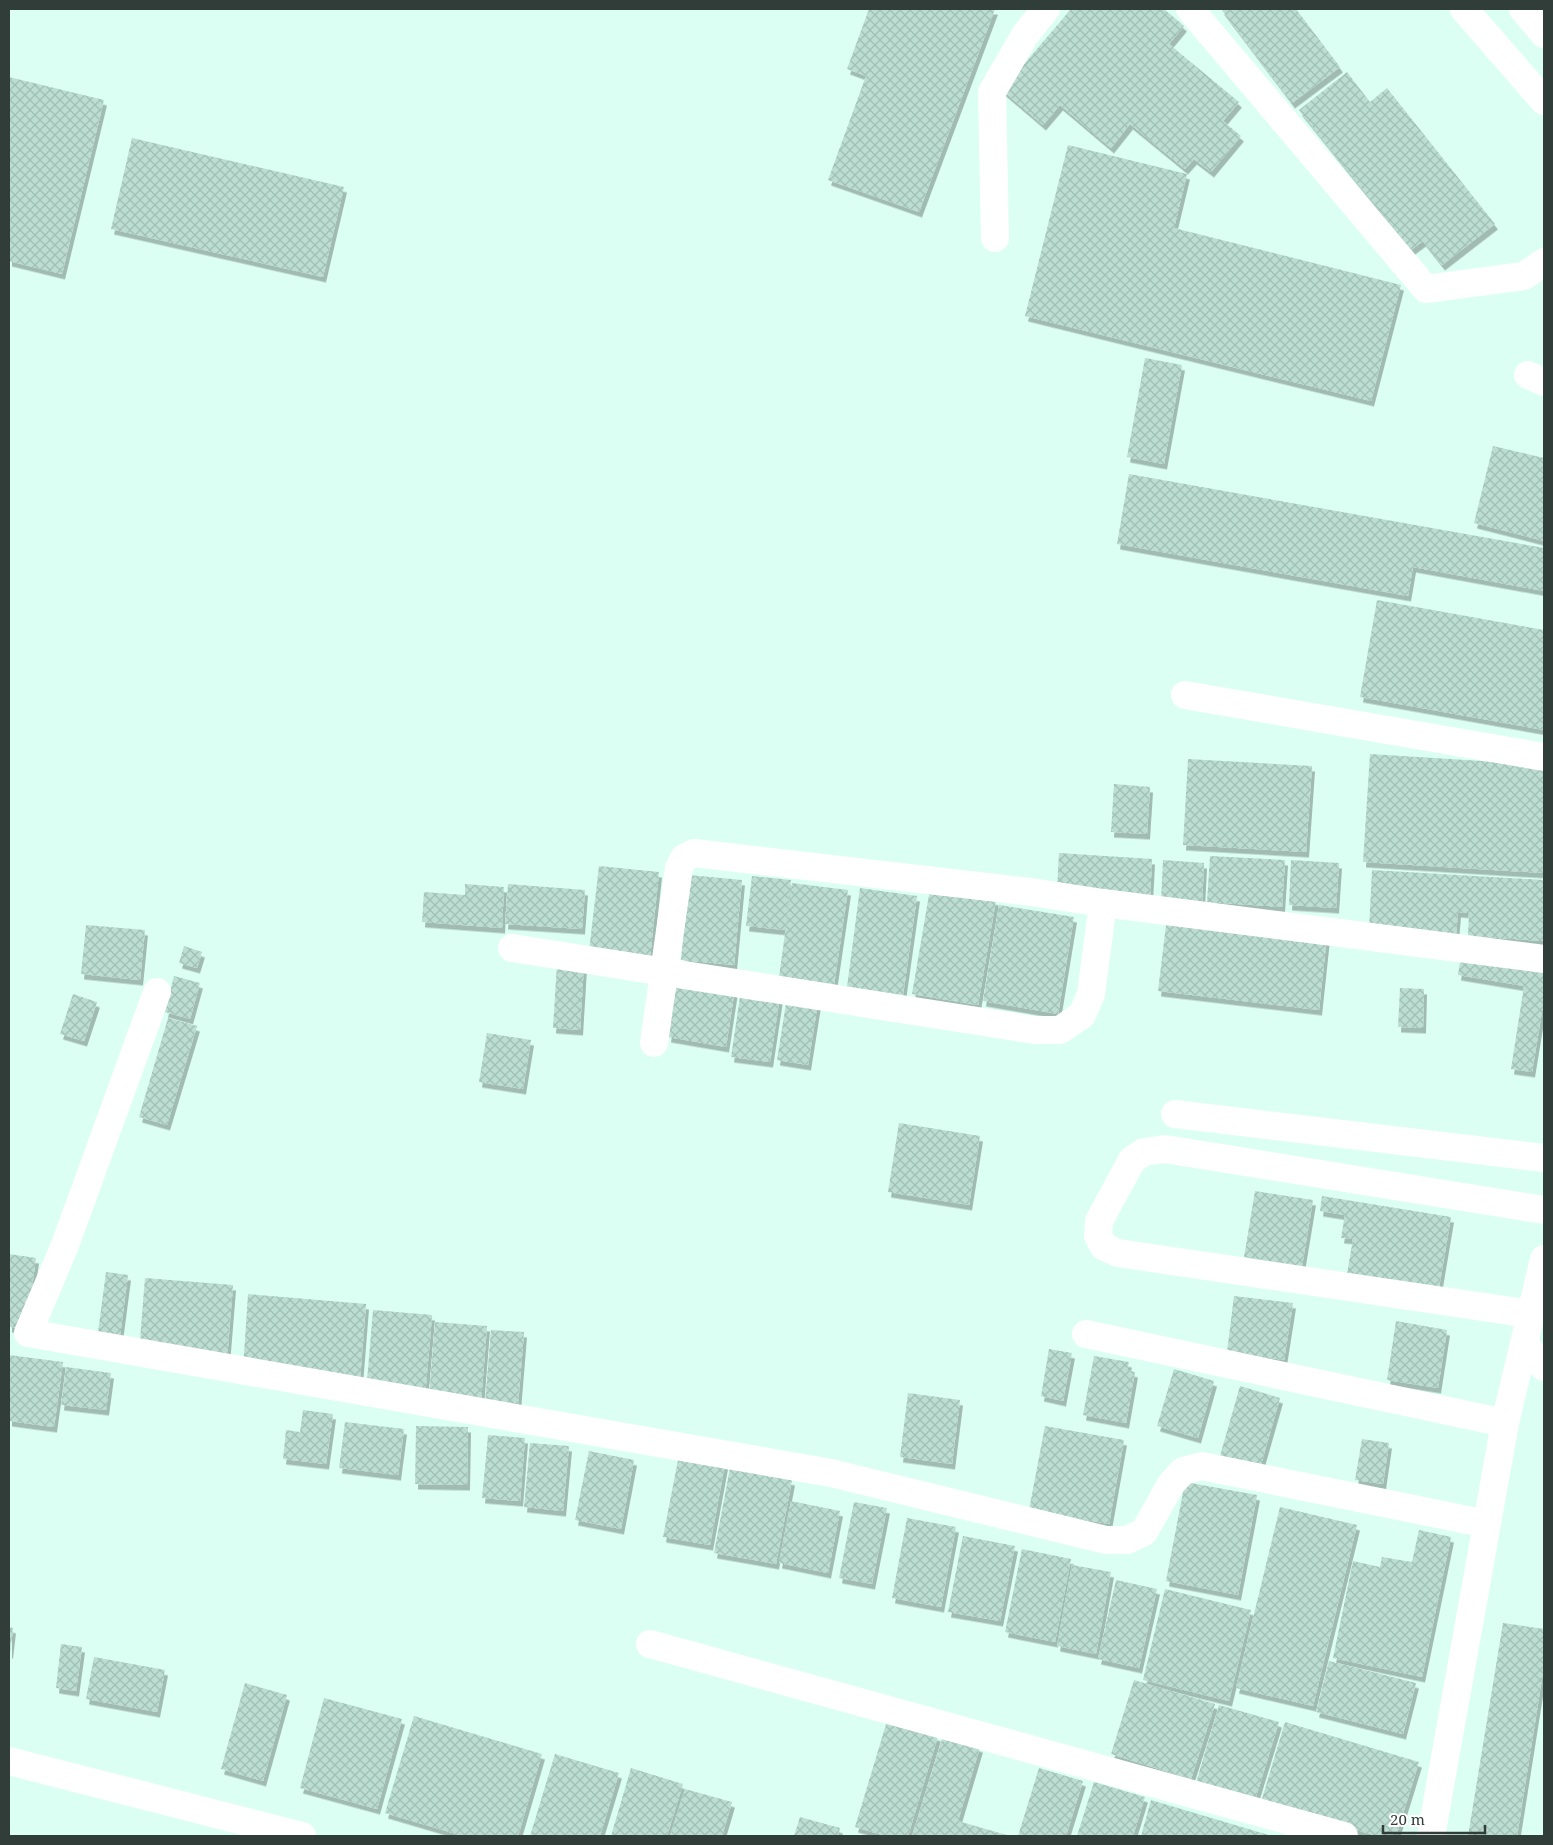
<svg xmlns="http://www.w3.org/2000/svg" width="1553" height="1845" font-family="'Noto Serif',serif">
<defs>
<pattern id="building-cross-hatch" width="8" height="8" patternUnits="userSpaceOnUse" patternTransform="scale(1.25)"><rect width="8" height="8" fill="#bbddd2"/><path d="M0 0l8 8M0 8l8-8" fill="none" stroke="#a1bfb5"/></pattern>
<filter id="shadow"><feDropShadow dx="3" dy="5.5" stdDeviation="0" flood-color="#0004"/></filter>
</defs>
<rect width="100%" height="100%" fill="#dcfff4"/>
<g fill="url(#building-cross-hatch)" filter="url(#shadow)">
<path d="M869,9H995L919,212L828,180L866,76L847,69Z"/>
<path d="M1071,9H1164L1184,26L1169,44L1239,102L1223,121L1241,136L1211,172L1194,159L1185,169L1130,124L1111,148L1060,105L1043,125L1002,90Z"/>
<path d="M1221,9H1296L1340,67L1292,103Z"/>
<path d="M1347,72L1370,102L1387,88L1495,224L1442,265L1423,241L1411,250L1299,110Z"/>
<path d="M9,77L104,100L62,274L9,261Z"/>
<path d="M132,138L344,187L323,277L111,229Z"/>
<path d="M1068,145L1187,174L1174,228L1401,285L1371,401L1025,316Z"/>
<path d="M1145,358L1182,365L1164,464L1127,457Z"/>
<path d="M1493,446L1544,458V541L1474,523Z"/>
<path d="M1129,474L1544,548V591L1413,567L1408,596L1117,544Z"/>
<path d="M1377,600L1544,630V730L1360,697Z"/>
<path d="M1370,754L1544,765V873L1363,862Z"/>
<path d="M1188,759L1312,766L1306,852L1183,845Z"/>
<path d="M1114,784L1150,787L1147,834L1111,832Z"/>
<path d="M1059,853L1152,859L1150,897L1057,891Z"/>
<path d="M1210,856L1285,860L1282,907L1207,902Z"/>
<path d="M1163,860L1204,863L1202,903L1161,901Z"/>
<path d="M1291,860L1339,863L1336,908L1289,905Z"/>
<path d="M599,866L659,872L650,957L589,951Z"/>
<path d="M1372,870L1544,880V941L1468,936L1469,913L1458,912L1456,935L1369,930Z"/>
<path d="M689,875L742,880L734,965L681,960Z"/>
<path d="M752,876L791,880L785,930L746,926Z"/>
<path d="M792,883L848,890L834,985L779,977Z"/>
<path d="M465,884L504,887L502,928L422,922L424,892L465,895Z"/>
<path d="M508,884L585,890L582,929L505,924Z"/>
<path d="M860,888L917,896L903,995L847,987Z"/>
<path d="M930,889L996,900L978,1005L912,994Z"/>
<path d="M999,905L1074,917L1058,1014L983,1001Z"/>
<path d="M1167,917L1327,935L1319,1010L1158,991Z"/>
<path d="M86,925L145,930L140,980L81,974Z"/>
<path d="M184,946L202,952L197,968L179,963Z"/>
<path d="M1461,956L1544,970V999L1532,1072L1511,1069L1524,986L1458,975Z"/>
<path d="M557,963L584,964L580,1030L553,1028Z"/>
<path d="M174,976L200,983L190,1019L165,1012Z"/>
<path d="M677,980L735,988L726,1047L668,1037Z"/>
<path d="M1400,988L1424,989L1423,1028L1398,1027Z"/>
<path d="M741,990L780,996L770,1062L731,1057Z"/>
<path d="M73,994L97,1002L84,1041L60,1034Z"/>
<path d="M787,997L818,1002L808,1065L777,1060Z"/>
<path d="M168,1018L197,1026L167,1125L139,1117Z"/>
<path d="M487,1033L531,1040L523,1089L479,1082Z"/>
<path d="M899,1123L980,1136L969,1205L888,1192Z"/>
<path d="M1255,1191L1313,1200L1302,1266L1244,1257Z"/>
<path d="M1322,1196L1451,1217L1439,1288L1347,1274L1353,1239L1341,1238L1345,1215L1320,1211Z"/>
<path d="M9,1254L36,1258L26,1329L9,1327Z"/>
<path d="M106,1272L128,1275L119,1343L97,1340Z"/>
<path d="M145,1278L233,1285L227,1359L139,1352Z"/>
<path d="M248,1294L366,1304L360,1379L243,1369Z"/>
<path d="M1234,1296L1293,1303L1284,1360L1227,1352Z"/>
<path d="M373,1310L432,1315L425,1397L366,1393Z"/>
<path d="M1396,1321L1447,1330L1438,1388L1387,1380Z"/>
<path d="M435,1322L487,1326L481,1401L429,1396Z"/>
<path d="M491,1330L524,1332L518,1405L485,1402Z"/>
<path d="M1049,1349L1072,1353L1063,1401L1041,1396Z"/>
<path d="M9,1355L63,1362L54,1427L9,1421Z"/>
<path d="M1094,1356L1129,1362L1127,1370L1135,1372L1126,1423L1083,1415Z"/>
<path d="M66,1367L111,1373L106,1410L61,1405Z"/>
<path d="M1174,1369L1214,1381L1198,1438L1157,1426Z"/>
<path d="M1240,1386L1280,1398L1260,1468L1220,1456Z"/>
<path d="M908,1393L960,1400L952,1464L900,1457Z"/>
<path d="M303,1410L333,1414L326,1464L283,1459L286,1430L300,1432Z"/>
<path d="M345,1422L404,1429L398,1475L339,1468Z"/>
<path d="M416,1426L468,1427L467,1485L415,1484Z"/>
<path d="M1045,1426L1124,1440L1109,1524L1029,1510Z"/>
<path d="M488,1435L525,1438L520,1501L482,1498Z"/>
<path d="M1362,1439L1389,1443L1383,1484L1355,1480Z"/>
<path d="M530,1443L569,1446L563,1511L524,1507Z"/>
<path d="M589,1451L634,1460L621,1529L575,1520Z"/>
<path d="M679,1455L725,1464L710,1545L663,1537Z"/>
<path d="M730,1468L792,1480L776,1564L714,1553Z"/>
<path d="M1185,1482L1257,1495L1238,1595L1166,1581Z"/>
<path d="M791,1501L840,1511L828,1573L779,1563Z"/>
<path d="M854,1502L887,1508L872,1584L839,1578Z"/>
<path d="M1280,1507L1357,1525L1313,1706L1236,1688Z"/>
<path d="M907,1518L956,1527L941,1607L892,1598Z"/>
<path d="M1419,1530L1451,1537L1422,1677L1333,1658L1353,1561L1380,1567L1382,1557L1412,1562Z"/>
<path d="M963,1536L1015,1546L1000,1621L948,1612Z"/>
<path d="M1022,1549L1071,1559L1055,1642L1005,1632Z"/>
<path d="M1072,1565L1111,1572L1096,1654L1057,1646Z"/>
<path d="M1116,1580L1157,1589L1139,1668L1098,1659Z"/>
<path d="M1165,1589L1251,1610L1229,1701L1143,1680Z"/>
<path d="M1503,1623L1544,1629V1666L1517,1836H1468Z"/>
<path d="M9,1627L13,1628L10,1653H9Z"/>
<path d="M61,1644L82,1647L76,1691L56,1688Z"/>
<path d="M94,1657L165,1670L157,1712L86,1699Z"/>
<path d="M1329,1661L1416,1683L1403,1734L1316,1712Z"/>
<path d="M1134,1680L1215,1704L1191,1779L1111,1754Z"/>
<path d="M245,1683L287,1695L263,1781L221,1769Z"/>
<path d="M324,1698L402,1719L377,1809L300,1788Z"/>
<path d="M1219,1705L1279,1722L1255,1800L1196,1783Z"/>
<path d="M414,1716L542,1754L518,1836H463L385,1813Z"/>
<path d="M887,1721L938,1736L908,1836H886L855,1827Z"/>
<path d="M1285,1722L1419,1762L1396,1836H1377L1261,1802Z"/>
<path d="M943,1736L980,1747L958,1821L1010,1836H912Z"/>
<path d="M555,1754L619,1773L600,1836H530Z"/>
<path d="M631,1768L683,1784L667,1836H611Z"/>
<path d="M1039,1768L1083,1781L1066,1836H1018Z"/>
<path d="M1094,1782L1145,1797L1133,1836H1077Z"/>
<path d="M685,1789L732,1802L722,1836H670Z"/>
<path d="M1151,1800L1272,1836H1141Z"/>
<path d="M800,1817L840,1828L838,1836H794Z"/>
</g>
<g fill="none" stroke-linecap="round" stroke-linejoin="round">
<g stroke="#fff" stroke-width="28">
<path d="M1190,9L1426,289L1524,276L1544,262"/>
<path d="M1523,9L1544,34"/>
<path d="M995,238L992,92L1025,35L1046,9"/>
<path d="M1528,375L1544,382"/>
<path d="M1185,695L1544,757"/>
<path d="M512,948L1035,1030H1060L1082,1015L1091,994L1103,903"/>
<path d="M157,992L65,1245L28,1333L831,1473L1106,1540H1127L1144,1532L1171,1484L1183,1471L1202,1466L1487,1524"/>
<path d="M654,1043L679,868L684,858L694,853L1031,892L1103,903L1544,959"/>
<path d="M1175,1114L1544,1158"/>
<path d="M1531,1314L1118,1253L1104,1247L1098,1236L1099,1221L1132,1160L1144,1152L1165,1149L1544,1210"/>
<path d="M1086,1334L1505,1423"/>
<path d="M1524,1344L1544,1367"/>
<path d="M650,1644L1344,1836"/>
<path d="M9,1761L302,1836"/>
<path d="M1431,1836L1505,1423L1544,1259"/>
</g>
<path stroke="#fff" stroke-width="28" d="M1464,9L1544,101"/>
</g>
<rect width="1553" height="1845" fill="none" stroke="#303d39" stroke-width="20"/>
<path d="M1383 1825v8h102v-8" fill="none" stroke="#303d39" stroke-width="2.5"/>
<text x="1390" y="1825" font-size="15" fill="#303d39" stroke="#ffffff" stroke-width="4" paint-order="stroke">20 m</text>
</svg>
